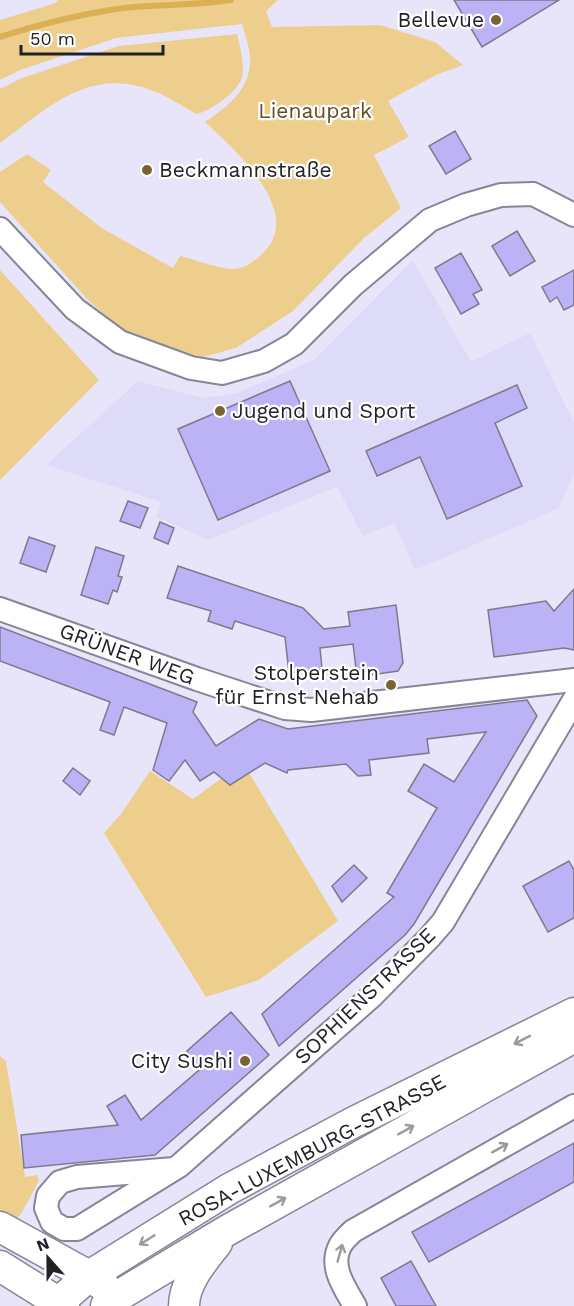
<svg xmlns="http://www.w3.org/2000/svg" width="574" height="1306" font-family="'Work Sans',sans-serif">
<rect width="100%" height="100%" fill="#e8e5fb"/>
<path fill="#dedbf8" d="M413,260L471,362L530,333L574,423V474L558,509L415,570L394,523L363,536L337,487L208,540L157,517L161,502L46,465L138,381L202,398L237,393L314,360Z"/>
<g fill="#eece8d">
<path d="M58,0H278L266,11L272,27L380,25L435,42L463,65L436,75L388,101L409,137L374,155L401,208L364,238L293,311L236,348L192,360L126,334L88,300L0,202V172L27,154L51,170L43,182L103,229L173,268L180,256C192,259 223,270 234,269C247,268 256,260 265,251C303,210 234,149 205,122C229,106 252,88 250,56C249,46 245,34 242,24L116,38L20,70L0,80V20L56,3Z"/>
<path d="M237,34C240,46 246,68 241,80C236,93 210,111 197,114C185,108 173,100 161,94C92,63 52,105 0,143V89L22,78L119,46Z"/>
<path d="M0,270L99,380L0,480Z"/>
<path d="M243,763L338,921L259,980L206,997L104,833L121,814L150,771L193,799Z"/>
<path d="M0,1056L6,1061L25,1177L37,1175L39,1181L21,1214L10,1225L0,1219Z"/>
</g>
<g fill="none" stroke-linecap="round" stroke-linejoin="round">
<path stroke="#dbb054" stroke-width="6" d="M0,37C37,25 77,15 116,9C154,4 193,6 231,0"/>
</g>
<g fill="#bcb2f6" stroke="#7c7a8d" stroke-width="1.5">
<path d="M454,0H559L482,47Z"/>
<path d="M455,131L471,159L446,174L429,146Z"/>
<path d="M517,231L535,261L510,276L492,246Z"/>
<path d="M461,253L482,290L473,294L479,304L461,314L435,268Z"/>
<path d="M574,270V305L564,310L557,297L550,302L542,287Z"/>
<path d="M290,381L330,471L218,520L178,429Z"/>
<path d="M517,385L527,408L495,423L522,486L447,519L420,457L377,476L366,451Z"/>
<path d="M128,501L148,508L140,528L120,521Z"/>
<path d="M160,522L174,528L168,544L154,538Z"/>
<path d="M29,537L55,546L46,572L20,563Z"/>
<path d="M96,547L124,556L118,576L122,577L117,592L113,590L108,604L81,595Z"/>
<path d="M178,566L303,608L324,629L350,626L348,612L396,605L403,663L398,671L357,677L353,644L320,648L322,669L289,673L285,637L235,621L232,629L208,621L211,611L167,598Z"/>
<path d="M574,589V650L564,648L494,657L488,610L546,601L554,611Z"/>
<path d="M0,627L197,702L193,712L216,746L259,719L288,729L527,700L537,716L414,924L405,935L279,1046L262,1014L394,897L387,893L437,808L408,791L424,764L454,782L486,732L427,739L429,753L369,760L371,775L358,776L346,764L288,770L287,773L265,763L230,785L214,772L200,781L185,760L169,781L153,770L167,723L124,707L114,735L100,730L110,702L0,661Z"/>
<path d="M73,768L90,781L80,795L63,781Z"/>
<path d="M569,861L574,870V918L548,932L523,886Z"/>
<path d="M354,865L367,878L342,902L332,886Z"/>
<path d="M231,1012L269,1055L155,1155L24,1168L21,1135L118,1125L107,1106L125,1095L141,1120L199,1070L187,1051Z"/>
<path d="M574,1143V1182L429,1262L412,1232Z"/>
<path d="M411,1261L436,1306H396L381,1278Z"/>
</g>
<g fill="none" stroke-linecap="round" stroke-linejoin="round">
<g stroke="#878598" stroke-width="26">
<g id="minor">
<path d="M0,229L75,309L120,342L191,368L222,373L264,361L294,344L353,285L430,220L466,205L501,195L533,194L574,215"/>
<path d="M0,609L197,679L285,708L311,710L574,680"/>
<path d="M174,1169L77,1177L60,1182L48,1196L46,1208L52,1222L64,1229H77L179,1166L372,996L429,938L443,922L574,700"/>
<path d="M355,1306C345,1288 329,1267 340,1246C343,1240 349,1235 353,1231L574,1106"/>
</g>
</g>
<g stroke="#878598" stroke-width="33">
<g id="major">
<path d="M0,1227L89,1276L104,1286"/>
<path d="M0,1266L64,1306"/>
<path d="M59,1302L89,1276L229,1189L352,1123L574,1013"/>
<path d="M106,1306L118,1296L228,1230L574,1037"/>
<path d="M184,1306C184,1282 203,1261 217,1243"/>
</g>
</g>
<use href="#minor" stroke="#fff" stroke-width="22"/>
<use href="#major" stroke="#fff" stroke-width="30"/>
</g>
<defs><path id="oneway-shaft" d="M-6 0H5M1.5-3L5.5 0L1.5 3" fill="none" stroke-width="1.6" stroke-linecap="round" stroke-linejoin="round" transform="scale(1.5)"/></defs>
<g stroke="#9b9b9e">
<use href="#oneway-shaft" transform="translate(522 1040) rotate(153)"/>
<use href="#oneway-shaft" transform="translate(406 1130) rotate(-29)"/>
<use href="#oneway-shaft" transform="translate(500 1148) rotate(-29)"/>
<use href="#oneway-shaft" transform="translate(278 1202) rotate(-29)"/>
<use href="#oneway-shaft" transform="translate(147 1240) rotate(148)"/>
<use href="#oneway-shaft" transform="translate(340 1253) rotate(-74)"/>
</g>
<g fill="#7a6333" stroke="#fff" stroke-width="2">
<circle cx="496" cy="20" r="6"/>
<circle cx="147" cy="170" r="6"/>
<circle cx="220" cy="411" r="6"/>
<circle cx="391" cy="685" r="6"/>
<circle cx="245" cy="1061" r="6"/>
</g>
<g text-anchor="middle" stroke-width="4.5" stroke-linejoin="round" paint-order="stroke">
<g font-size="21" fill="#212128" stroke="#fff" text-anchor="end">
<text x="484" y="27">Bellevue</text>
<text x="159" y="177" text-anchor="start">Beckmannstraße</text>
<text x="232" y="418" text-anchor="start">Jugend und Sport</text>
<text x="379" y="680">Stolperstein<tspan x="379" dy="24">für Ernst Nehab</tspan></text>
<text x="233" y="1068">City Sushi</text>
</g>
<g font-size="21" fill="#5f4d26" stroke="#fff">
<text x="315" y="118">Lienaupark</text>
</g>
<g font-size="21" fill="#212128" stroke="#fff">
<text transform="translate(127 654) rotate(20)" y="7">GRÜNER WEG</text>
<text transform="translate(365 996) rotate(-44)" y="7">SOPHIENSTRASSE</text>
<text transform="translate(312 1150) rotate(-28)" y="7">ROSA-LUXEMBURG-STRASSE</text>
</g>
</g>
<g transform="translate(48 1258) rotate(339)" stroke="#ffffff" stroke-width="4.5" paint-order="stroke">
<path d="M0-4.5L10 22L0 15L-10 22Z" fill="#212128"/>
<text y="-9" font-size="16" font-weight="bold" text-anchor="middle" fill="#212128">N</text>
</g>
<path d="M21 45v9h142v-9" fill="none" stroke="#212128" stroke-width="3"/>
<text x="30" y="45" font-size="18" fill="#212128" stroke="#ffffff" stroke-width="4.5" paint-order="stroke">50 m</text>
</svg>
